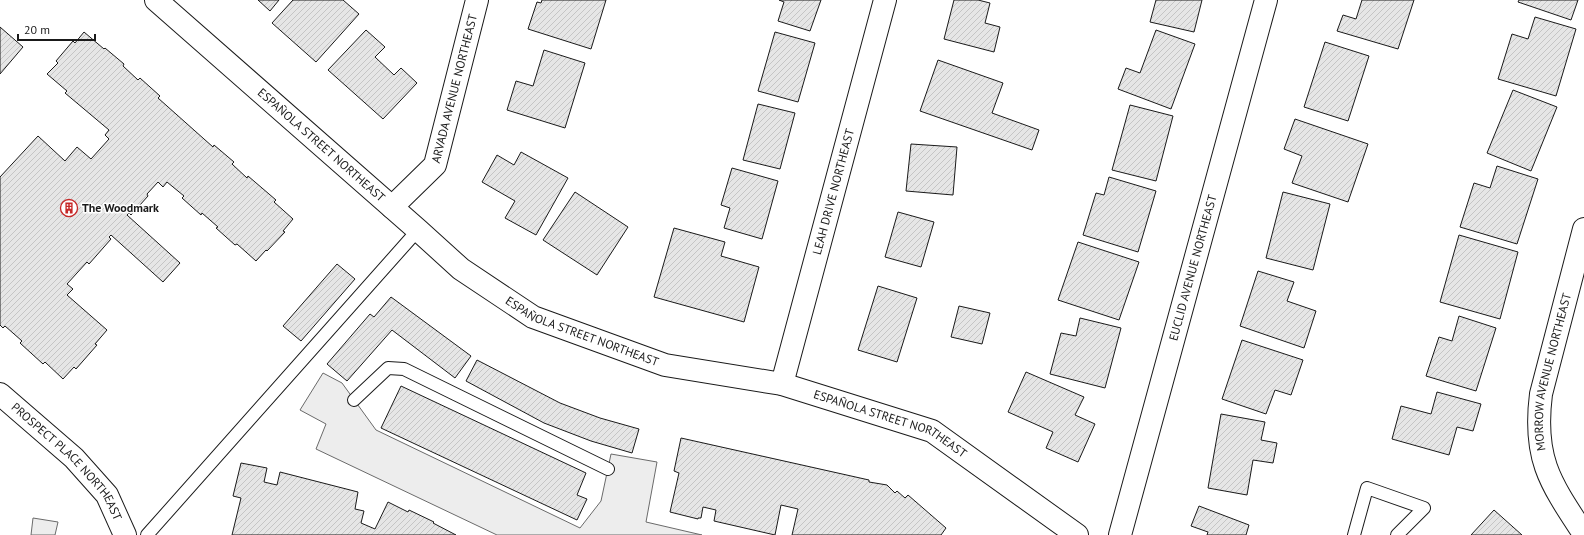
<svg xmlns="http://www.w3.org/2000/svg" width="1584" height="535" font-family="'PT Sans',sans-serif">
<defs>
<pattern id="building-hatch" width="6" height="6" patternUnits="userSpaceOnUse"><rect width="6" height="6" fill="#e6e6e6"/><path d="M-1 1l2-2M0 6l6-6M5 7l2-2" fill="none" stroke="#c5c5c5"/></pattern>
</defs>
<rect width="100%" height="100%" fill="#fff"/>
<g fill="#ededed" stroke="#6a6a6a">
<path d="M323,373L342,383L376,430L580,528L601,501L611,454L657,462L646,522L702,535H497L316,449L326,424L300,410Z"/>
<path d="M33,518L58,522L55,535H31Z"/>
</g>
<g fill="url(#building-hatch)" stroke="#1a1a1a">
<path d="M258,0H279L270,11Z"/>
<path d="M293,0H343L359,14L316,62L272,23Z"/>
<path d="M542,0H606L591,49L528,29L537,2L541,3Z"/>
<path d="M779,0H821L810,31L778,21L784,2Z"/>
<path d="M954,0H978L990,3L985,23L1000,27L994,52L944,39Z"/>
<path d="M1156,0H1202L1194,32L1150,22Z"/>
<path d="M1362,0H1414L1398,49L1337,31L1343,15L1356,19Z"/>
<path d="M1519,0H1578L1571,20L1518,2Z"/>
<path d="M1535,17L1576,29L1556,96L1498,79L1512,34L1528,39Z"/>
<path d="M0,27L23,47L0,74Z"/>
<path d="M366,30L385,47L375,57L394,75L401,68L417,83L383,119L328,70Z"/>
<path d="M1156,30L1195,44L1171,109L1118,89L1126,68L1140,73Z"/>
<path d="M84,32L104,49L105,48L124,64L123,66L138,80L140,78L160,96L158,98L213,147L214,145L234,162L232,164L247,178L248,176L276,200L274,202L293,219L283,231L285,232L267,251L266,250L256,261L237,244L235,245L216,228L218,227L202,213L201,215L182,198L184,196L167,182L163,187L158,182L147,194L148,196L131,215L129,213L127,215L180,263L163,282L111,235L109,237L111,239L89,264L87,262L67,284L73,289L67,295L107,330L95,344L97,345L76,369L74,367L63,379L45,362L43,364L20,343L22,341L5,326L3,328L0,325V177L38,136L65,161L77,147L91,159L109,139L105,135L109,130L65,93L67,91L47,74L58,63L56,61L73,41L75,43Z"/>
<path d="M775,32L815,43L798,102L758,91Z"/>
<path d="M1325,42L1369,56L1348,121L1304,107Z"/>
<path d="M544,50L585,63L565,128L507,110L516,81L533,86Z"/>
<path d="M938,60L1003,83L992,113L1039,130L1032,150L920,111Z"/>
<path d="M1513,90L1557,107L1531,171L1487,153Z"/>
<path d="M758,104L795,113L780,169L743,160Z"/>
<path d="M1130,105L1173,116L1156,181L1112,170Z"/>
<path d="M1295,119L1368,144L1348,202L1292,183L1302,156L1284,149Z"/>
<path d="M911,144L957,147L953,195L906,191Z"/>
<path d="M521,152L568,178L536,235L505,218L515,201L482,182L497,155L514,165Z"/>
<path d="M1497,166L1538,179L1517,244L1460,227L1474,183L1490,188Z"/>
<path d="M732,168L778,181L762,239L724,228L730,208L721,205Z"/>
<path d="M1109,177L1156,191L1138,252L1083,235L1096,193L1104,195Z"/>
<path d="M575,192L628,227L597,275L543,240Z"/>
<path d="M1283,192L1330,204L1313,270L1266,258Z"/>
<path d="M898,212L934,222L921,267L885,257Z"/>
<path d="M674,228L725,242L721,256L759,267L744,322L654,297Z"/>
<path d="M1459,235L1518,252L1500,319L1440,302Z"/>
<path d="M1078,242L1139,262L1119,320L1058,300Z"/>
<path d="M337,264L355,279L301,341L283,326Z"/>
<path d="M1258,271L1294,282L1287,301L1316,311L1304,348L1240,326Z"/>
<path d="M878,286L917,298L897,362L858,350Z"/>
<path d="M391,297L471,356L455,378L392,330L347,381L327,364L370,314L374,317Z"/>
<path d="M959,306L990,313L982,344L951,337Z"/>
<path d="M1459,316L1496,328L1476,391L1426,376L1439,337L1452,341Z"/>
<path d="M1080,318L1121,328L1105,388L1050,374L1061,333L1076,336Z"/>
<path d="M1242,340L1303,360L1291,395L1275,390L1266,414L1222,399Z"/>
<path d="M477,360L560,403L600,418L639,429L632,453L591,441L544,423L466,381Z"/>
<path d="M1026,372L1084,397L1075,415L1095,424L1078,462L1046,448L1053,432L1008,412Z"/>
<path d="M401,386L586,473L577,495L587,499L577,520L381,428Z"/>
<path d="M1437,392L1481,404L1473,431L1457,427L1449,455L1392,439L1401,406L1431,414Z"/>
<path d="M1221,414L1265,422L1261,440L1277,443L1273,463L1253,460L1247,495L1208,488Z"/>
<path d="M681,438L869,480V482L887,485L895,493L897,491L905,498L908,495L946,528L941,535H792L798,509L781,505L775,535L714,521L716,510L703,507L701,518H698V519L670,512L679,473L674,471Z"/>
<path d="M241,463L267,468L264,482L277,485L280,472L358,492L355,509L364,511L361,523L375,529L388,502L408,512L409,510L434,522L433,523L456,535H232L241,498L233,496Z"/>
<path d="M1199,506L1249,525L1246,535H1207L1208,532L1191,526Z"/>
<path d="M1494,510L1522,535H1471Z"/>
</g>
<g fill="none" stroke-linecap="round" stroke-linejoin="round">
<g stroke="#1a1a1a" stroke-width="14">
<g id="service">
<path d="M354,400L388,368L404,369L608,469"/>
<path d="M147,535L418,230"/>
<path d="M1354,535L1367,488L1424,508L1397,535"/>
</g>
</g>
<g stroke="#1a1a1a" stroke-width="24">
<g id="minor">
<path id="s1" d="M156,0L418,230L461,269L533,317L665,365L782,384L932,431L1077,535"/>
<path id="s2" d="M392,207L435,165L477,0"/>
<path id="s3" d="M782,384L885,0"/>
<path id="s4" d="M0,394L74,458L107,495L125,535"/>
<path id="s5" d="M1582,531C1549,481 1533,457 1541,394L1584,229"/>
<path id="s6" d="M1120,535L1266,0"/>
</g>
</g>
<use href="#service" stroke="#fff" stroke-width="12"/>
<use href="#minor" stroke="#fff" stroke-width="22"/>
</g>
<defs>
<g id="building-ring" transform="scale(0.9)"><circle r="9.5" fill="#fff" stroke="#c62828" stroke-width="1.5"/><path d="M-4-6H4V6H1V3H-1V6H-4ZM-2.5-4.3h1.7v1.8h-1.7ZM.8-4.3h1.7v1.8H.8ZM-2.5-1h1.7V.8h-1.7ZM.8-1h1.7V.8H.8Z" fill="#c62828"/></g>
</defs>
<g fill-rule="evenodd">
<use href="#building-ring" x="69" y="208"/>
</g>
<g text-anchor="middle" stroke-width="3" stroke-linejoin="round" paint-order="stroke">
<g font-size="12" fill="#1a1a1a" stroke="#fff">
<text dy="4" stroke="none"><textPath href="#s2" startOffset="139">ARVADA AVENUE NORTHEAST</textPath></text>
<text dy="4" stroke="none"><textPath href="#s1" startOffset="220">ESPAÑOLA STREET NORTHEAST</textPath></text>
<text dy="4" stroke="none"><textPath href="#s3" startOffset="199">LEAH DRIVE NORTHEAST</textPath></text>
<text dy="4" stroke="none"><textPath href="#s6" startOffset="277">EUCLID AVENUE NORTHEAST</textPath></text>
<text dy="4" stroke="none"><textPath href="#s1" startOffset="544">ESPAÑOLA STREET NORTHEAST</textPath></text>
<text dy="4" stroke="none"><textPath href="#s5" startOffset="171">MORROW AVENUE NORTHEAST</textPath></text>
<text dy="4" stroke="none"><textPath href="#s1" startOffset="868">ESPAÑOLA STREET NORTHEAST</textPath></text>
<text dy="4" stroke="none"><textPath href="#s4" startOffset="96">PROSPECT PLACE NORTHEAST</textPath></text>
</g>
<g font-size="12" font-weight="bold" fill="#1a1a1a" stroke="#fff" text-anchor="start">
<text x="82" y="212">The Woodmark</text>
</g>
</g>
<path d="M18 34v6h77v-6" fill="none" stroke="#1a1a1a" stroke-width="2"/>
<text x="24" y="34" font-size="12" fill="#1a1a1a" stroke="#ffffff" stroke-width="3" paint-order="stroke">20 m</text>
</svg>
